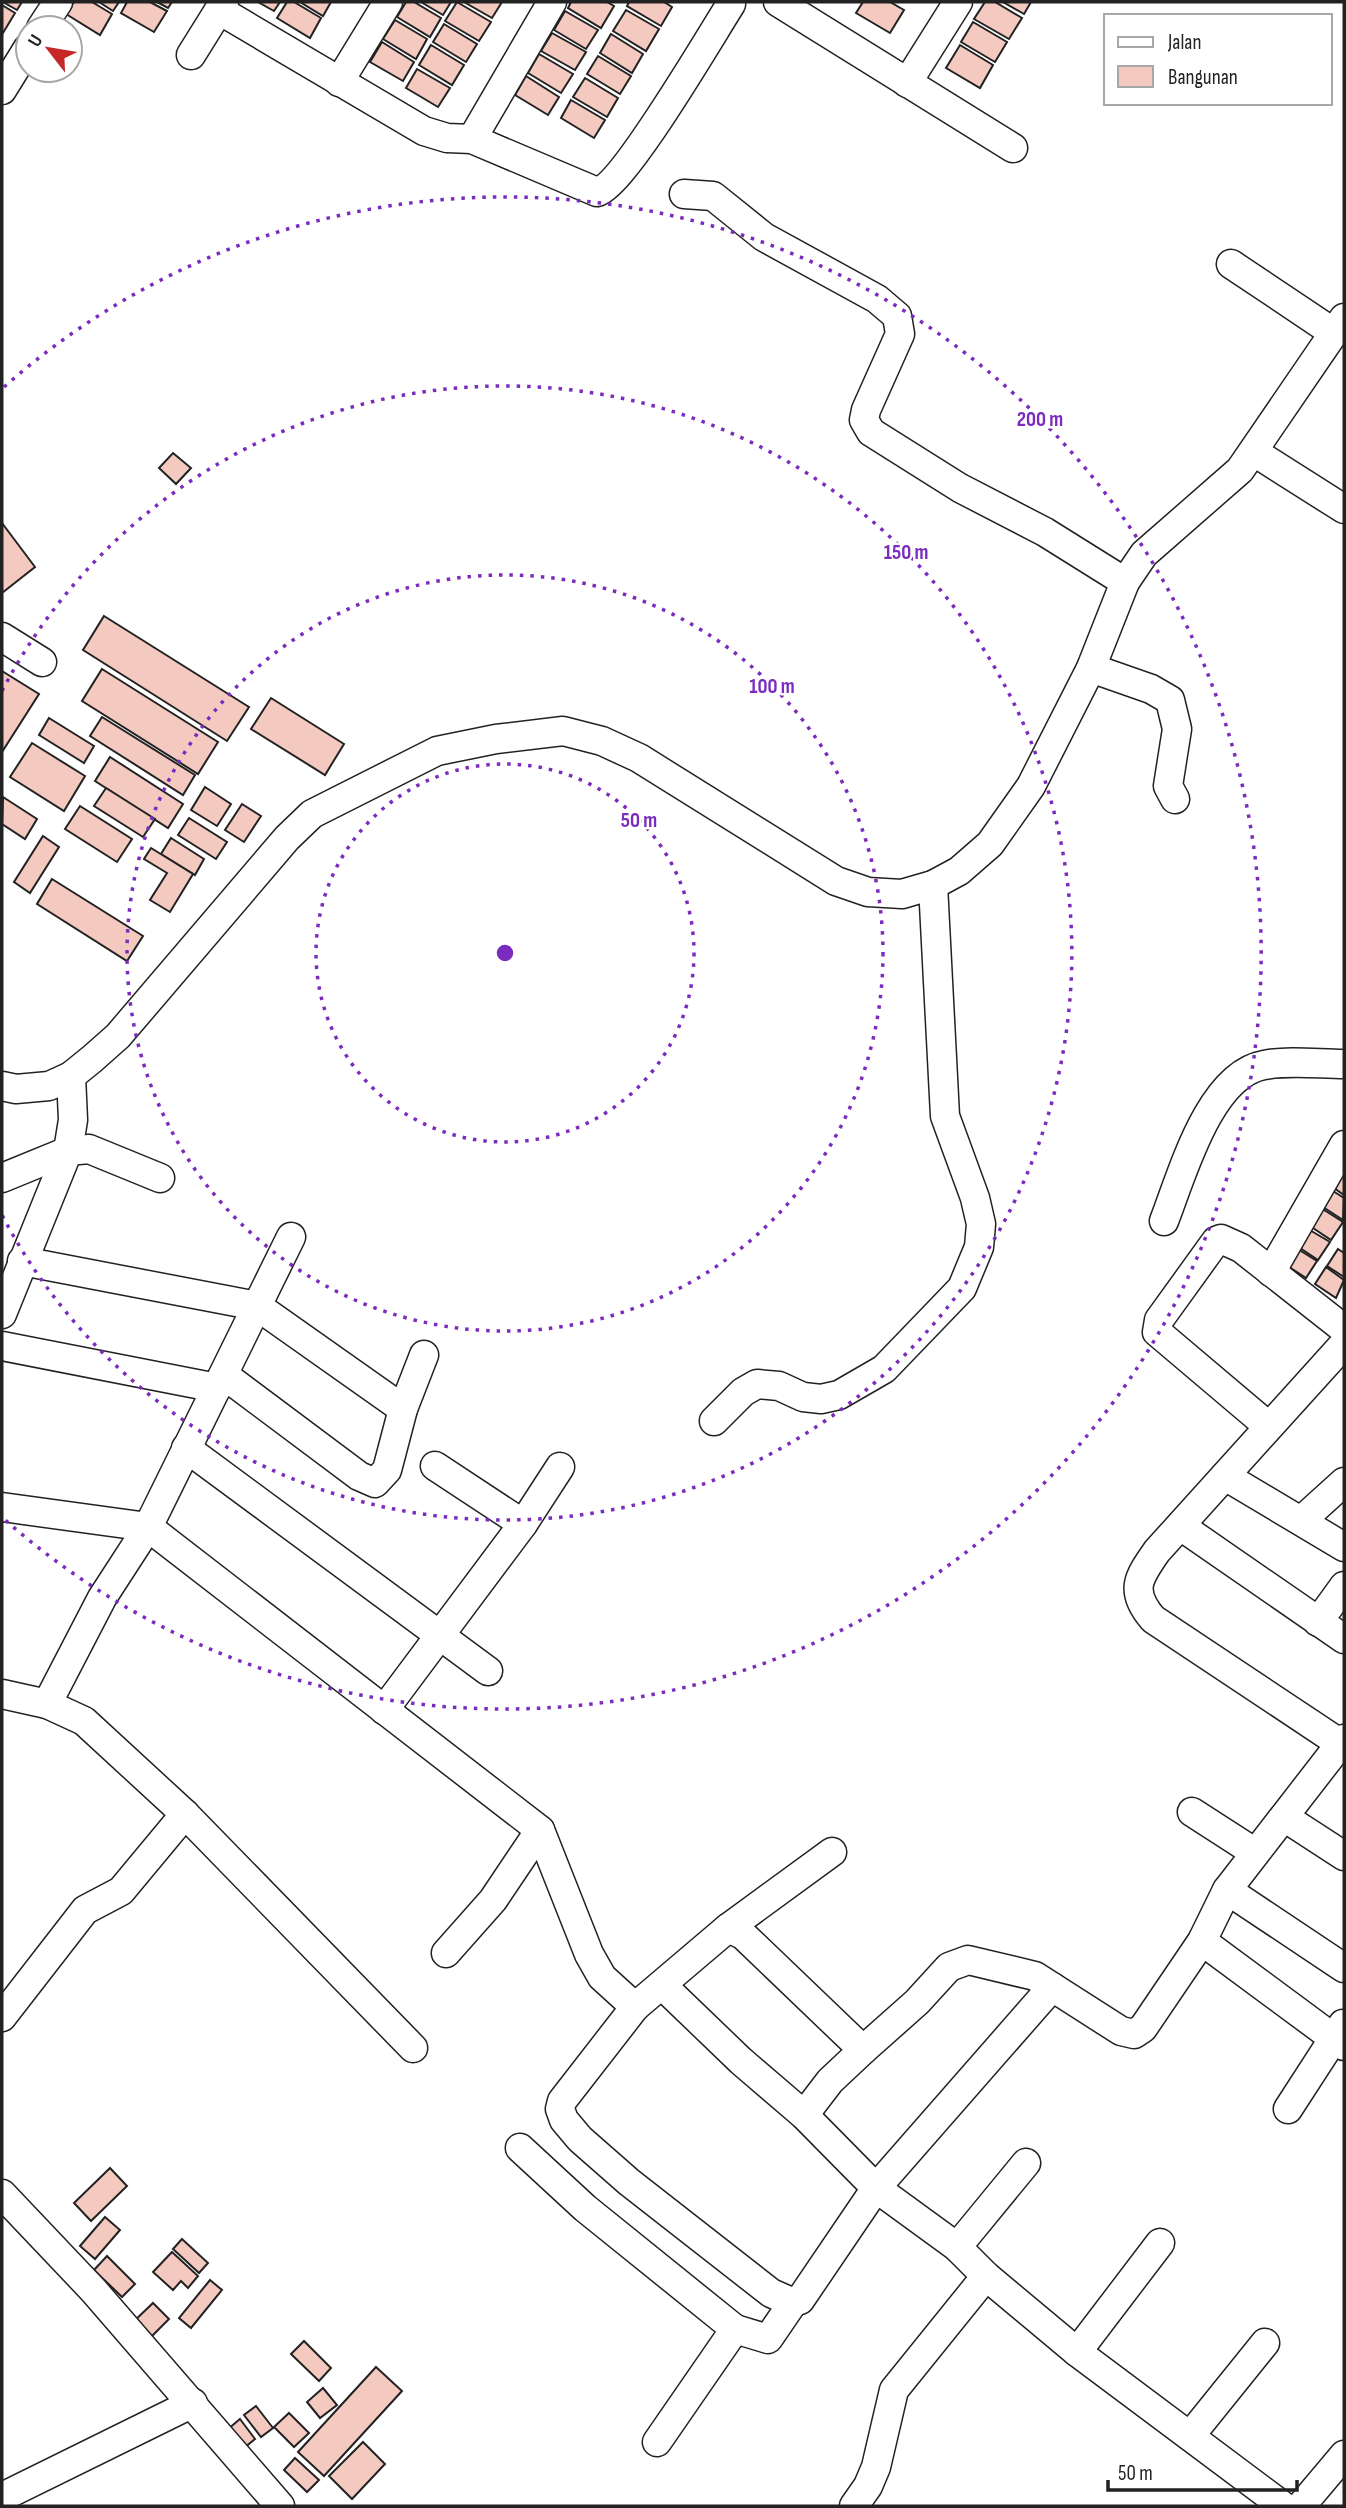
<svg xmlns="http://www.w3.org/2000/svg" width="1346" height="2508" font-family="'Sofia Sans Condensed',sans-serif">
<rect width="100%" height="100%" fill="#fff"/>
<g fill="#f3c9c0" stroke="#222" stroke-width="2">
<path d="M3,2H22L17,10Z"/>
<path d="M74,2H92L112,14L100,35L66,14Z"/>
<path d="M99,2H119L113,11Z"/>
<path d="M127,2H150L167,11L154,32L121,13Z"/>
<path d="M157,2H172L168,8Z"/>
<path d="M258,2H280L274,11Z"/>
<path d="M287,2H294L321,18L310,38L277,18Z"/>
<path d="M300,2H331L323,16Z"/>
<path d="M406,2H414L441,18L430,37L397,17Z"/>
<path d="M421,2H451L443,15Z"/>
<path d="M457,2L491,22L479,41L445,21Z"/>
<path d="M464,2H502L492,18Z"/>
<path d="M571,2H607L614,6L601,28L568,8Z"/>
<path d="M629,2H664L672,7L661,26L627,6Z"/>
<path d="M863,2H890L904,10L890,33L856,13Z"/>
<path d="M985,2H995L1022,18L1009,39L974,19Z"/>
<path d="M1003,2H1031L1024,14Z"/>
<path d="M2,5L15,13L3,33L2,32Z"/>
<path d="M626,10L659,29L646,51L613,31Z"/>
<path d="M565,11L598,30L586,49L554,30Z"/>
<path d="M395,20L427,39L416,59L383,39Z"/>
<path d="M973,22L1007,42L995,62L961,42Z"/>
<path d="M444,24L477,44L466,62L433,42Z"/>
<path d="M552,33L586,52L575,70L541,51Z"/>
<path d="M611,34L643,54L632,73L600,53Z"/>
<path d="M382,42L414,62L403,81L370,62Z"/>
<path d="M431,45L464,65L452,85L419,65Z"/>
<path d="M960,45L993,65L980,88L946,68Z"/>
<path d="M539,54L573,74L561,93L528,73Z"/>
<path d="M598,56L631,76L620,94L587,74Z"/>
<path d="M417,69L450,88L438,107L406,88Z"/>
<path d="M526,76L559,97L548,115L515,95Z"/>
<path d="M585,78L618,98L607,117L573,97Z"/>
<path d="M571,100L605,120L594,138L561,118Z"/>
<path d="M173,453L191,468L176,484L159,468Z"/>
<path d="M2,523L35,567L2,593Z"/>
<path d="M104,616L249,707L227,741L83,650Z"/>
<path d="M102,669L218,742L198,774L82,701Z"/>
<path d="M2,671L39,694L2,752Z"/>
<path d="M271,698L344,744L325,775L251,729Z"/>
<path d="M102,717L195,775L183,795L90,736Z"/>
<path d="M49,718L94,746L84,763L39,735Z"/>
<path d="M32,743L85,776L64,811L10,777Z"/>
<path d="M110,757L183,804L168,828L95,781Z"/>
<path d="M205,787L231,804L217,826L191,810Z"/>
<path d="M106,788L155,819L143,837L94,806Z"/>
<path d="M3,797L37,819L25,839L2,824Z"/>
<path d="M242,804L261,816L244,842L225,830Z"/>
<path d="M80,806L132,839L117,862L65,829Z"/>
<path d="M189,818L227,842L216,859L178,835Z"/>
<path d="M43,836L59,847L30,893L14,882Z"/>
<path d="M171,838L204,859L195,875L161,854Z"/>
<path d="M151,848L193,874L170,912L150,900L167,873L144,859Z"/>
<path d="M52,879L143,936L127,961L37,904Z"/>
<path d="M1344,1173V1195L1334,1188Z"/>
<path d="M1333,1191L1344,1198L1343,1220L1323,1207Z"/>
<path d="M1321,1208L1343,1222L1331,1240L1310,1226Z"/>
<path d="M1308,1229L1330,1242L1318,1260L1297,1246Z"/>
<path d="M1296,1248L1317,1261L1306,1278L1286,1265Z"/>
<path d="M1338,1249L1344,1253V1277L1327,1266Z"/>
<path d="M1326,1267L1344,1280L1336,1298L1315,1284Z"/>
<path d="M110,2168L127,2186L91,2221L74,2203Z"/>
<path d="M105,2217L120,2230L95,2259L80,2246Z"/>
<path d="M182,2239L208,2263L199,2273L173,2249Z"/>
<path d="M172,2252L198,2276L188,2288L181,2281L173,2290L153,2272Z"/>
<path d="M107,2256L135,2284L122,2297L94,2270Z"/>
<path d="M210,2280L222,2290L191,2328L179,2318Z"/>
<path d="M153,2303L169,2319L147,2341L131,2324Z"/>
<path d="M304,2341L331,2368L319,2381L291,2354Z"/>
<path d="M376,2367L402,2391L324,2476L298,2452Z"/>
<path d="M323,2388L337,2405L320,2418L307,2402Z"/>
<path d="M256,2406L273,2428L261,2437L244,2415Z"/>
<path d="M289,2413L309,2433L294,2447L274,2427Z"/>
<path d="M240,2419L255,2439L244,2448L228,2429Z"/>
<path d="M363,2442L385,2464L352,2499L329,2476Z"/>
<path d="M295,2458L319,2480L307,2492L284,2470Z"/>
</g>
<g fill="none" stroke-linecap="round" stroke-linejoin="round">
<g stroke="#222" stroke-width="31">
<g id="minor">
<path d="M778,2L1013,148"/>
<path d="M219,10L424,131L447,138L472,139L597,192C624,185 711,35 731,4"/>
<path d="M41,28L58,2"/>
<path d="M191,55L224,2"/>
<path d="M339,82L388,2"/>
<path d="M907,83L958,2"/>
<path d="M2,90L28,48"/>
<path d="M472,139L552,2"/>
<path d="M684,194L713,196L764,237L877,299L897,316L900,334L866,410L864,420L871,432L960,488L1045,532L1125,582"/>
<path d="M1231,264L1334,333"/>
<path d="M1254,452L1344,509"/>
<path d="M2,637L42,662"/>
<path d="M1091,668L1151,689L1170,700L1177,729L1168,786L1175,799"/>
<path d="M2,1086L16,1089L49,1086L71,1076L92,1059L118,1036L287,838L312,814L437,751L496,739L563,731L602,741L639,758L836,881L868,892L902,894L933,885L959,871L990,844L1031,786L1091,668L1125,582L1144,554L1240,470L1344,318"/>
<path d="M2,1178L68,1151L89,1149L160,1178"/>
<path d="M1164,1221C1182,1175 1209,1075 1264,1065C1289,1060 1319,1064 1344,1064"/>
<path d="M22,1261L257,1306L403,1409"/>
<path d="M1271,1272L1344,1145"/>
<path d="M2,1314L68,1151L73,1120L71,1076"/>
<path d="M1344,1344L1157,1551C1138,1578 1129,1591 1153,1619L1344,1746"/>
<path d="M2,1346L217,1388"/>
<path d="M224,1375L359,1476L375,1483L387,1470L403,1409L424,1355"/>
<path d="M714,1421L743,1392L757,1384L779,1386L803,1397L821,1399L839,1395L884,1369L962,1288L979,1247L981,1224L975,1198L945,1116L933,885"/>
<path d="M1268,1426L1157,1332L1159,1320L1216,1241L1221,1239L1241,1248L1344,1329"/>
<path d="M186,1448L488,1671"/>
<path d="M435,1466L523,1524"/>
<path d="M1225,1476L1344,1547"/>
<path d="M2,1507L148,1527L540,1830L589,1954L602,1977L635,2007L728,1928L743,1935L863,2050L917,2002L949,1967L968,1960L1035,1976L1121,2031L1134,2034L1143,2028L1202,1941L1227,1890L1344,1739"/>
<path d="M1302,1520L1344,1482"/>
<path d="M1182,1527L1344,1639"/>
<path d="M1318,1622L1344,1586"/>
<path d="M2,1694L47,1704L102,1598L148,1527L291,1237"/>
<path d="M47,1704L84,1721L185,1814L413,2048"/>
<path d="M384,1710L523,1524L560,1467"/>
<path d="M1192,1812L1254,1852"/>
<path d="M1284,1817L1344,1856"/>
<path d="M1227,1890L1344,1968"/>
<path d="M728,1928L832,1852"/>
<path d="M1202,1941L1344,2046"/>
<path d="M446,1953L493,1900L540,1830"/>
<path d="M662,1985L741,2061L804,2115L876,2188L957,2247L986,2276L1077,2352L1283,2506"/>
<path d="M635,2007L562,2101L560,2109L564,2120L580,2139L629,2182L771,2293L789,2301L800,2300L876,2188L1052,1987"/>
<path d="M2,2017L85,1910L121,1891L185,1814"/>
<path d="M1288,2109L1343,2024"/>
<path d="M804,2115L830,2081L863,2050"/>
<path d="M520,2148L585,2208L735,2329"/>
<path d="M2,2194L94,2291L280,2506"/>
<path d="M957,2247L1026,2163"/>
<path d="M1077,2352L1160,2243"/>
<path d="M1190,2436L1265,2343"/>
<path d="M657,2442L735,2329L768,2339L794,2301"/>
<path d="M2,2497L193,2403"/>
<path d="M854,2506L868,2486L876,2467L894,2390L986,2276"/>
<path d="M1301,2506L1344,2455"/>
</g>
</g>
<use href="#minor" stroke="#fff" stroke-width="28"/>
</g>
<g fill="none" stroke="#7b2cbf" stroke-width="3.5" stroke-dasharray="3.5 7">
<circle cx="505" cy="953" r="189"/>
<circle cx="505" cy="953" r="378"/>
<path d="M2 691A567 567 0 1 1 2 1215"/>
<path d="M4 387A756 756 0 1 1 4 1519"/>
</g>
<circle cx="505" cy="953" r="10" fill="#7b2cbf" stroke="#fff" stroke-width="3.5"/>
<g font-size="21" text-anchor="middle" font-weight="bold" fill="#7b2cbf" stroke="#fff" stroke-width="5" stroke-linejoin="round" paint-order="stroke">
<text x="1040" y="426">200 m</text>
<text x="906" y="559">150 m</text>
<text x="772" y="693">100 m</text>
<text x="639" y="827">50 m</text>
</g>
<rect width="1346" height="2508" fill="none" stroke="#222222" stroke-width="7"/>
<rect x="1104" y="14" width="228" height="91" fill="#ffffff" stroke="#a7a7a7" stroke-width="2"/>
<rect x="1118" y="37" width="35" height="10" fill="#ffffff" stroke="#a7a7a7" stroke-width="2"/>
<text x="1168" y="49" font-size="21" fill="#222222">Jalan</text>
<rect x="1118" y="66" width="35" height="21" fill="#f3c9c0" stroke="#a7a7a7" stroke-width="2"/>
<text x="1168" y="84" font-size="21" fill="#222222">Bangunan</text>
<g transform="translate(49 49) rotate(301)"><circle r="33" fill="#ffffff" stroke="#a7a7a7" stroke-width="2"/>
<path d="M0-5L12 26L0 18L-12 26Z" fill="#c62828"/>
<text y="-10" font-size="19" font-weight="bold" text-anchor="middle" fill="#222222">U</text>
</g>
<path d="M1108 2480v10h189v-10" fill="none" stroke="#222222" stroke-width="3.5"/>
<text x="1118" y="2480" font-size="21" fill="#222222" stroke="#ffffff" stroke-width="5" paint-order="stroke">50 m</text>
</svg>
